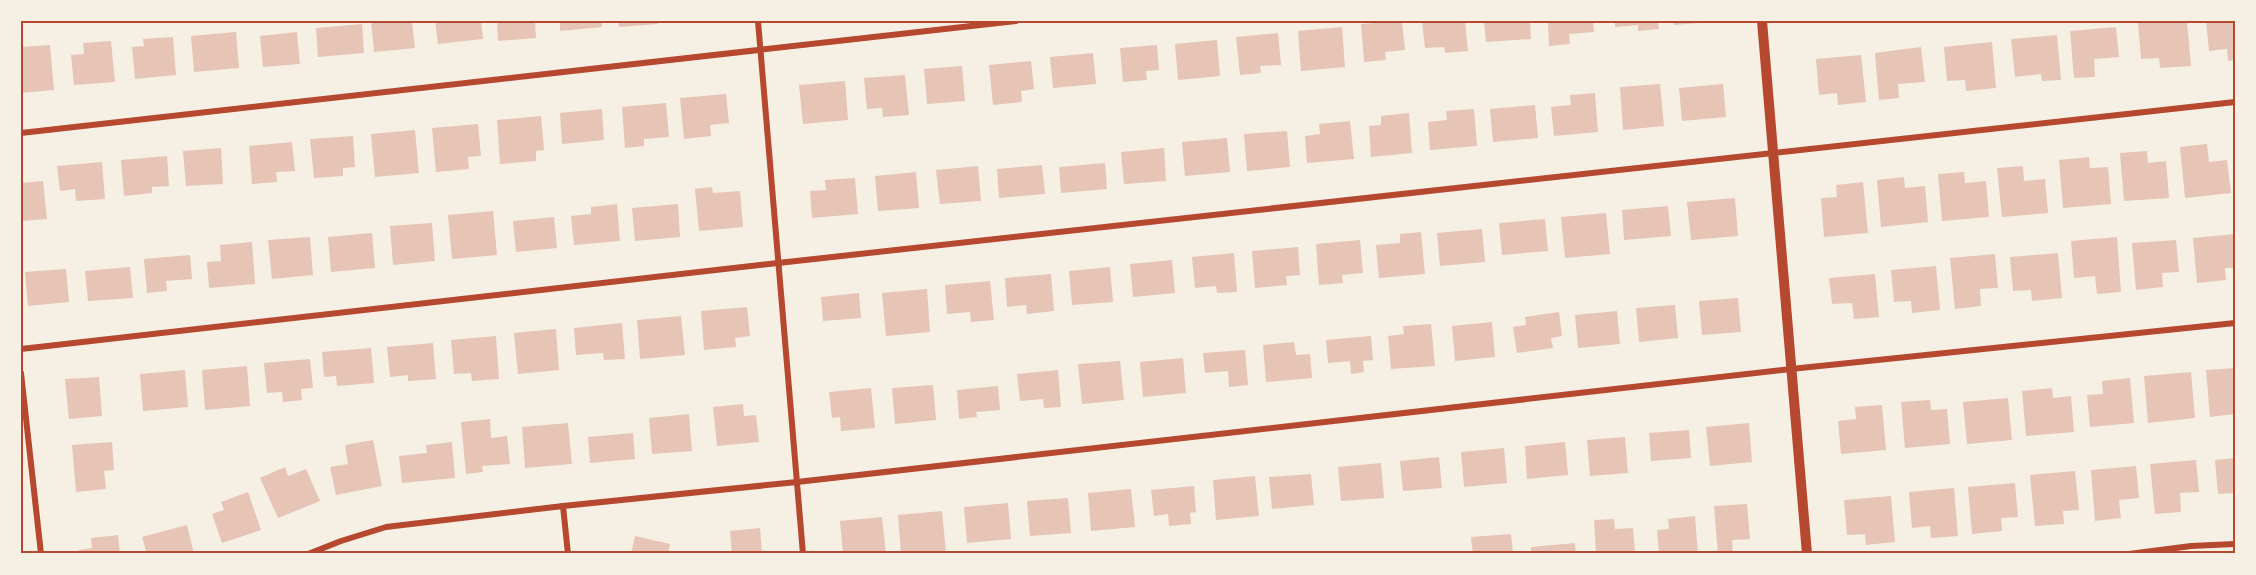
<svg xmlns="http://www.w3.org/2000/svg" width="2256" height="575" font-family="'IBM Plex Serif',serif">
<rect width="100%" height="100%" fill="#f6efe4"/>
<g fill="#e6c5b7">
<path d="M371,21H412L415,48L374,52Z"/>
<path d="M435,21H481L483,39L438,44Z"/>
<path d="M497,21H535L536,38L498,41Z"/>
<path d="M560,21H602V27L560,31Z"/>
<path d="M618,21H658V24L619,27Z"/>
<path d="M1402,21L1405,50L1385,52L1386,60L1364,62L1361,24Z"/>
<path d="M1422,21H1465L1468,51L1445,53L1444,47L1425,48Z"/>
<path d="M1484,21H1530L1531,39L1486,42Z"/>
<path d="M1548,21H1593L1594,32L1569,34L1570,44L1549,46Z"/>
<path d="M1615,21H1658L1659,29L1638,31V25L1615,27Z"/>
<path d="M1674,21H1699V23L1674,25Z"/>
<path d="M2164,21H2187L2191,66L2160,68L2159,58L2141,59L2138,23Z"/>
<path d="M2206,21H2235V60L2228,61L2227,49L2209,51Z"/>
<path d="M362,24L364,53L318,57L316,28Z"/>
<path d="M1342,27L1345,67L1301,71L1298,31Z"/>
<path d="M2116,27L2119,57L2094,59L2095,77L2074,78L2070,31Z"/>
<path d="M236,32L239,68L194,72L191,36Z"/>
<path d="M297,32L300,64L263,67L260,36Z"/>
<path d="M1278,33L1281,65L1260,66L1261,73L1240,75L1236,37Z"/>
<path d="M2057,35L2061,80L2042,81L2041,74L2015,77L2011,39Z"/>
<path d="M173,37L176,75L135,79L132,47L144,46L143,39Z"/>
<path d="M1217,40L1220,76L1178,80L1175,44Z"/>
<path d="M111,41L115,82L74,85L71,55L84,54L83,43Z"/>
<path d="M1992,42L1996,88L1966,91L1965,80L1947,81L1944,47Z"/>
<path d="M50,45L54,90L21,93V47Z"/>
<path d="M1157,45L1159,70L1146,71L1147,80L1123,82L1120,48Z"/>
<path d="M1921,47L1925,82L1898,84L1899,98L1879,100L1875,53Z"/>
<path d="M1093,53L1096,84L1053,88L1050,57Z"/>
<path d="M1861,55L1866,102L1838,105L1837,93L1819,95L1816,59Z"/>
<path d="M1031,61L1034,89L1021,91L1022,102L993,105L989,65Z"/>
<path d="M962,66L965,101L927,104L924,69Z"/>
<path d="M905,75L909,115L883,117L882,108L867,109L864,78Z"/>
<path d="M845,81L848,120L803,124L799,85Z"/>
<path d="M1660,84L1664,126L1623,130L1620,87Z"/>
<path d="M1723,84L1726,117L1682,121L1679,88Z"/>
<path d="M1595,93L1598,132L1554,136L1551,107L1571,105L1570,95Z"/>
<path d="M726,94L729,123L710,125L711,136L684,139L680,98Z"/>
<path d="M666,103L669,137L644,139V146L625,148L622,107Z"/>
<path d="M1535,105L1538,138L1493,142L1490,109Z"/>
<path d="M602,109L604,140L562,144L560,113Z"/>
<path d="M1474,109L1477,146L1430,150L1428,122L1447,120L1446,111Z"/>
<path d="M1409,113L1412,153L1371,157L1369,126L1381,125V116Z"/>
<path d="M541,116L544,150L536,151V161L500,164L497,120Z"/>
<path d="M1350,121L1354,159L1307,163L1305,136L1320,134L1319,124Z"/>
<path d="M478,124L481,156L468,157L469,169L436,172L432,128Z"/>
<path d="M415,130L419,173L375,177L371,134Z"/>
<path d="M1287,131L1290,167L1247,171L1244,134Z"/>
<path d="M353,136L355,167L343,168V176L314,178L310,139Z"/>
<path d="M1227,138L1230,172L1185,176L1182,142Z"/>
<path d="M292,142L295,171L276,172L277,182L252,184L249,146Z"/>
<path d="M2207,144L2209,162L2227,160L2231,193L2185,198L2180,147Z"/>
<path d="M221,148L223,184L186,186L183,151Z"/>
<path d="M1164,148L1166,181L1124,184L1121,152Z"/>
<path d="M2147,151L2148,163L2166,161L2169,198L2124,201L2120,153Z"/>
<path d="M167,156L169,186L152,187V193L124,196L121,160Z"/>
<path d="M2089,157L2090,168L2108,167L2111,204L2063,208L2059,160Z"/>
<path d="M102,162L105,199L76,201L75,189L60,191L57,166Z"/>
<path d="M1105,163L1107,189L1061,193L1059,167Z"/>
<path d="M1042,165L1045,194L999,198L997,169Z"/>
<path d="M978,166L981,201L940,204L936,170Z"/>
<path d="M2023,166L2024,181L2045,179L2048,213L2002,217L1997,168Z"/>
<path d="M916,172L919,208L878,211L875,176Z"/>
<path d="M1964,172L1965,183L1986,181L1989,217L1942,221L1938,174Z"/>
<path d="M1904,177L1905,188L1925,186L1928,222L1881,227L1877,180Z"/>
<path d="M855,178L858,214L812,218L810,191L826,190L825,180Z"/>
<path d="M43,181L47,219L21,221V183Z"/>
<path d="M1863,182L1868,233L1824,237L1821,198L1837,197L1836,185Z"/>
<path d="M712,187L713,193L740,191L743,227L699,231L695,189Z"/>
<path d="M1735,198L1738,236L1691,240L1687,202Z"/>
<path d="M617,204L620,241L574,245L571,216L591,214V207Z"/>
<path d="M678,204L680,237L635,241L632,208Z"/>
<path d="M1668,206L1671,236L1624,240L1622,210Z"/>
<path d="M493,211L497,255L452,259L448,215Z"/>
<path d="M1606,213L1610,254L1565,258L1561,217Z"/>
<path d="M554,217L557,248L516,252L513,221Z"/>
<path d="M1545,219L1548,251L1502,255L1499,223Z"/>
<path d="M432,223L435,261L393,265L390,226Z"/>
<path d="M1482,229L1485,262L1440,266L1437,233Z"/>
<path d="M1421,232L1425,274L1379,278L1376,245L1400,243V234Z"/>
<path d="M372,233L375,268L331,272L328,237Z"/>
<path d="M2235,234V268H2225L2226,280L2197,283L2193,238Z"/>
<path d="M310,237L313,275L272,279L268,240Z"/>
<path d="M2117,237L2121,292L2097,294L2095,276L2074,278L2071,241Z"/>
<path d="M1360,240L1363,273L1342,275L1343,283L1319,285L1316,244Z"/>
<path d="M2176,240L2179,272L2162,273L2163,287L2136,290L2132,243Z"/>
<path d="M252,242L255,284L209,288L207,262L221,261L220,245Z"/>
<path d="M1298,247L1300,275L1286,276L1287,285L1255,288L1252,251Z"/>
<path d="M1234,253L1237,292L1217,293L1216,286L1195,288L1192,257Z"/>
<path d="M2058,253L2062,298L2032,301L2031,290L2013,291L2010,257Z"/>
<path d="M1995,254L1998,288L1980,289L1981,306L1955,309L1950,258Z"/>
<path d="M190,255L192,279L166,281L167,291L147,293L144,259Z"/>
<path d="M1172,260L1175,293L1133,297L1130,264Z"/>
<path d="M1936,266L1940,310L1912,313L1911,301L1894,302L1891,270Z"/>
<path d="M130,267L133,298L88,301L85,271Z"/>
<path d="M1110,267L1113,302L1072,305L1069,271Z"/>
<path d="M66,269L69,302L28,306L25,272Z"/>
<path d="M1051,274L1054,311L1027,314L1026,305L1007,307L1005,278Z"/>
<path d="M1875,274L1879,317L1854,319L1852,303L1832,304L1829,278Z"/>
<path d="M990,281L994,320L971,322L970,312L947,314L945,285Z"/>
<path d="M927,289L930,332L886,336L882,293Z"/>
<path d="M859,293L861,318L823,321L821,297Z"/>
<path d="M1738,298L1741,332L1702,335L1699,301Z"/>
<path d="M1675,305L1678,338L1639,342L1636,308Z"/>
<path d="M747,307L750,336L735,338L736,347L704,350L701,311Z"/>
<path d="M1617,311L1620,344L1578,348L1575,315Z"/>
<path d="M1559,312L1562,336L1551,338L1553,348L1517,353L1513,327L1526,325L1525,317Z"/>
<path d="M681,316L685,355L640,359L637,320Z"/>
<path d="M1492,322L1495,357L1455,361L1452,326Z"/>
<path d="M622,323L625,359L604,360L603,353L576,355L574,328Z"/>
<path d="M1431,324L1435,366L1391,369L1388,336L1404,334L1403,326Z"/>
<path d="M556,329L559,370L518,374L514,333Z"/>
<path d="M496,336L499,379L472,381L471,373L454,374L451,340Z"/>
<path d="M1371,336L1373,360L1363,361L1364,372L1351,374L1350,361L1328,363L1326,340Z"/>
<path d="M1294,342L1296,355L1310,354L1312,378L1266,382L1263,345Z"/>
<path d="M433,343L436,379L408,381V375L390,377L387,347Z"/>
<path d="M371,348L374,383L337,386L336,376L324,377L322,352Z"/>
<path d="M1245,350L1248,385L1229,387L1228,371L1205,373L1203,353Z"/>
<path d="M1183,358L1186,393L1143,397L1140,362Z"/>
<path d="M310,359L313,388L301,389L302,400L283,402L282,392L267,393L264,363Z"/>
<path d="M1120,361L1124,400L1082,404L1078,364Z"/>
<path d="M247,366L250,406L205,410L202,370Z"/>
<path d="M2235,368V414L2210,417L2206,370Z"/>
<path d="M185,370L188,407L143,411L140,374Z"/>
<path d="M1058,370L1061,407L1044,408L1043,399L1020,401L1017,374Z"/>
<path d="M2191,372L2195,418L2148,423L2144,376Z"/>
<path d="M99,377L102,416L69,419L65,379Z"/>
<path d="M2130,378L2134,423L2090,427L2087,395L2103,394L2102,381Z"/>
<path d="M933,385L936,420L895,424L892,388Z"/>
<path d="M998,386L1000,410L976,412L977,417L959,419L957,390Z"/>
<path d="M871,388L875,428L841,431L840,417L832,418L829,392Z"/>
<path d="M2052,388L2053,398L2071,396L2074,432L2026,436L2022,391Z"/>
<path d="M2008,398L2012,440L1967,444L1963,402Z"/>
<path d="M1930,400L1931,410L1947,409L1950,444L1905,448L1901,402Z"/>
<path d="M743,404L744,416L756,415L759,442L717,446L713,407Z"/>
<path d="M1882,405L1886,450L1841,454L1838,421L1856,419L1855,407Z"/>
<path d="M689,414L692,451L652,454L649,418Z"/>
<path d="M490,419L491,438L507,436L510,464L482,466L483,472L466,474L461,422Z"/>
<path d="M568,423L572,464L525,468L522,427Z"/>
<path d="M1749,423L1752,462L1710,466L1706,427Z"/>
<path d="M1689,430L1691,458L1651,461L1649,433Z"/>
<path d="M633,433L635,459L590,463L588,437Z"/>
<path d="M1625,437L1628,473L1590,476L1587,440Z"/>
<path d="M373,440L382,486L336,495L330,467L348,464L345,445Z"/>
<path d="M112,442L114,470L104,471L106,489L76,492L72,445Z"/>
<path d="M452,442L455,478L402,483L399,456L427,453L426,445Z"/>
<path d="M1565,442L1568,475L1527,479L1525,446Z"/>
<path d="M1504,448L1507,483L1464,487L1461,452Z"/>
<path d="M1439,457L1442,488L1403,491L1400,461Z"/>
<path d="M2235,458V493L2218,494L2215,460Z"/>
<path d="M2196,460L2199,492L2180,493L2181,512L2155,514L2150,464Z"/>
<path d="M1381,463L1384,498L1341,501L1338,467Z"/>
<path d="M2136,466L2139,498L2119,500L2121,518L2095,521L2091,470Z"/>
<path d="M285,467L288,476L306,469L320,501L278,518L260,478Z"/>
<path d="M2075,471L2079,510L2063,511L2064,524L2035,526L2030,475Z"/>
<path d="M1311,474L1314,505L1272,509L1269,477Z"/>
<path d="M1255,476L1259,516L1216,520L1213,480Z"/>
<path d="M2015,483L2018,517L2001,518L2002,531L1972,534L1968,487Z"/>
<path d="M1194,486L1196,512L1190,513L1191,524L1169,526L1168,514L1154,516L1151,490Z"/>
<path d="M1954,488L1958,536L1931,538L1930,526L1912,528L1909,492Z"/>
<path d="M1131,489L1135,527L1091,531L1088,493Z"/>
<path d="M248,492L261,530L222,543L212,514L224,510L221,502Z"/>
<path d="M1891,496L1895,542L1866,545L1865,534L1847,535L1844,500Z"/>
<path d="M1068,498L1071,533L1030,536L1027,501Z"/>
<path d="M1008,503L1011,539L967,543L964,507Z"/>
<path d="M1747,504L1750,539L1732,540L1733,554H1718L1714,506Z"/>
<path d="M942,511L946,553L901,554L898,515Z"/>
<path d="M1695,516L1698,554H1659L1657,530L1669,529L1668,519Z"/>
<path d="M882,517L886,554H843L840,521Z"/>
<path d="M1614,519L1615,529L1633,528L1635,554H1596L1594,520Z"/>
<path d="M187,525L194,554H147L142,537Z"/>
<path d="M760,528L762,554H732L730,531Z"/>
<path d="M1511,534L1513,554H1473L1471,537Z"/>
<path d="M118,535L120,554H79L78,550L92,548L91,538Z"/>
<path d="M635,536L670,544L668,554H631Z"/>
<path d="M1575,543L1576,554H1531V547Z"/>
</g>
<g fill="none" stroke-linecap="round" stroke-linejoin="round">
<g stroke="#b5482f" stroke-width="6">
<path d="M758,21L803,554"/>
<path d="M21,133L1016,21"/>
<path d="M21,349L778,263L2235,102"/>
<path d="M21,373L41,554"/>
<path d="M563,506L568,554"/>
<path d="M308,554L341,541L386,527L563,506L797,482L1791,369L2235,323"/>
<path d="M2129,554L2191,546L2235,544"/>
</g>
<path stroke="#b5482f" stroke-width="10" d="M1762,21L1807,554"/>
</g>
<rect width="2256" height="575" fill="none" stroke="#f6efe4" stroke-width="45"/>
<rect x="22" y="22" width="2212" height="530" fill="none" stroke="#b5482f" stroke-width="2"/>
</svg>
